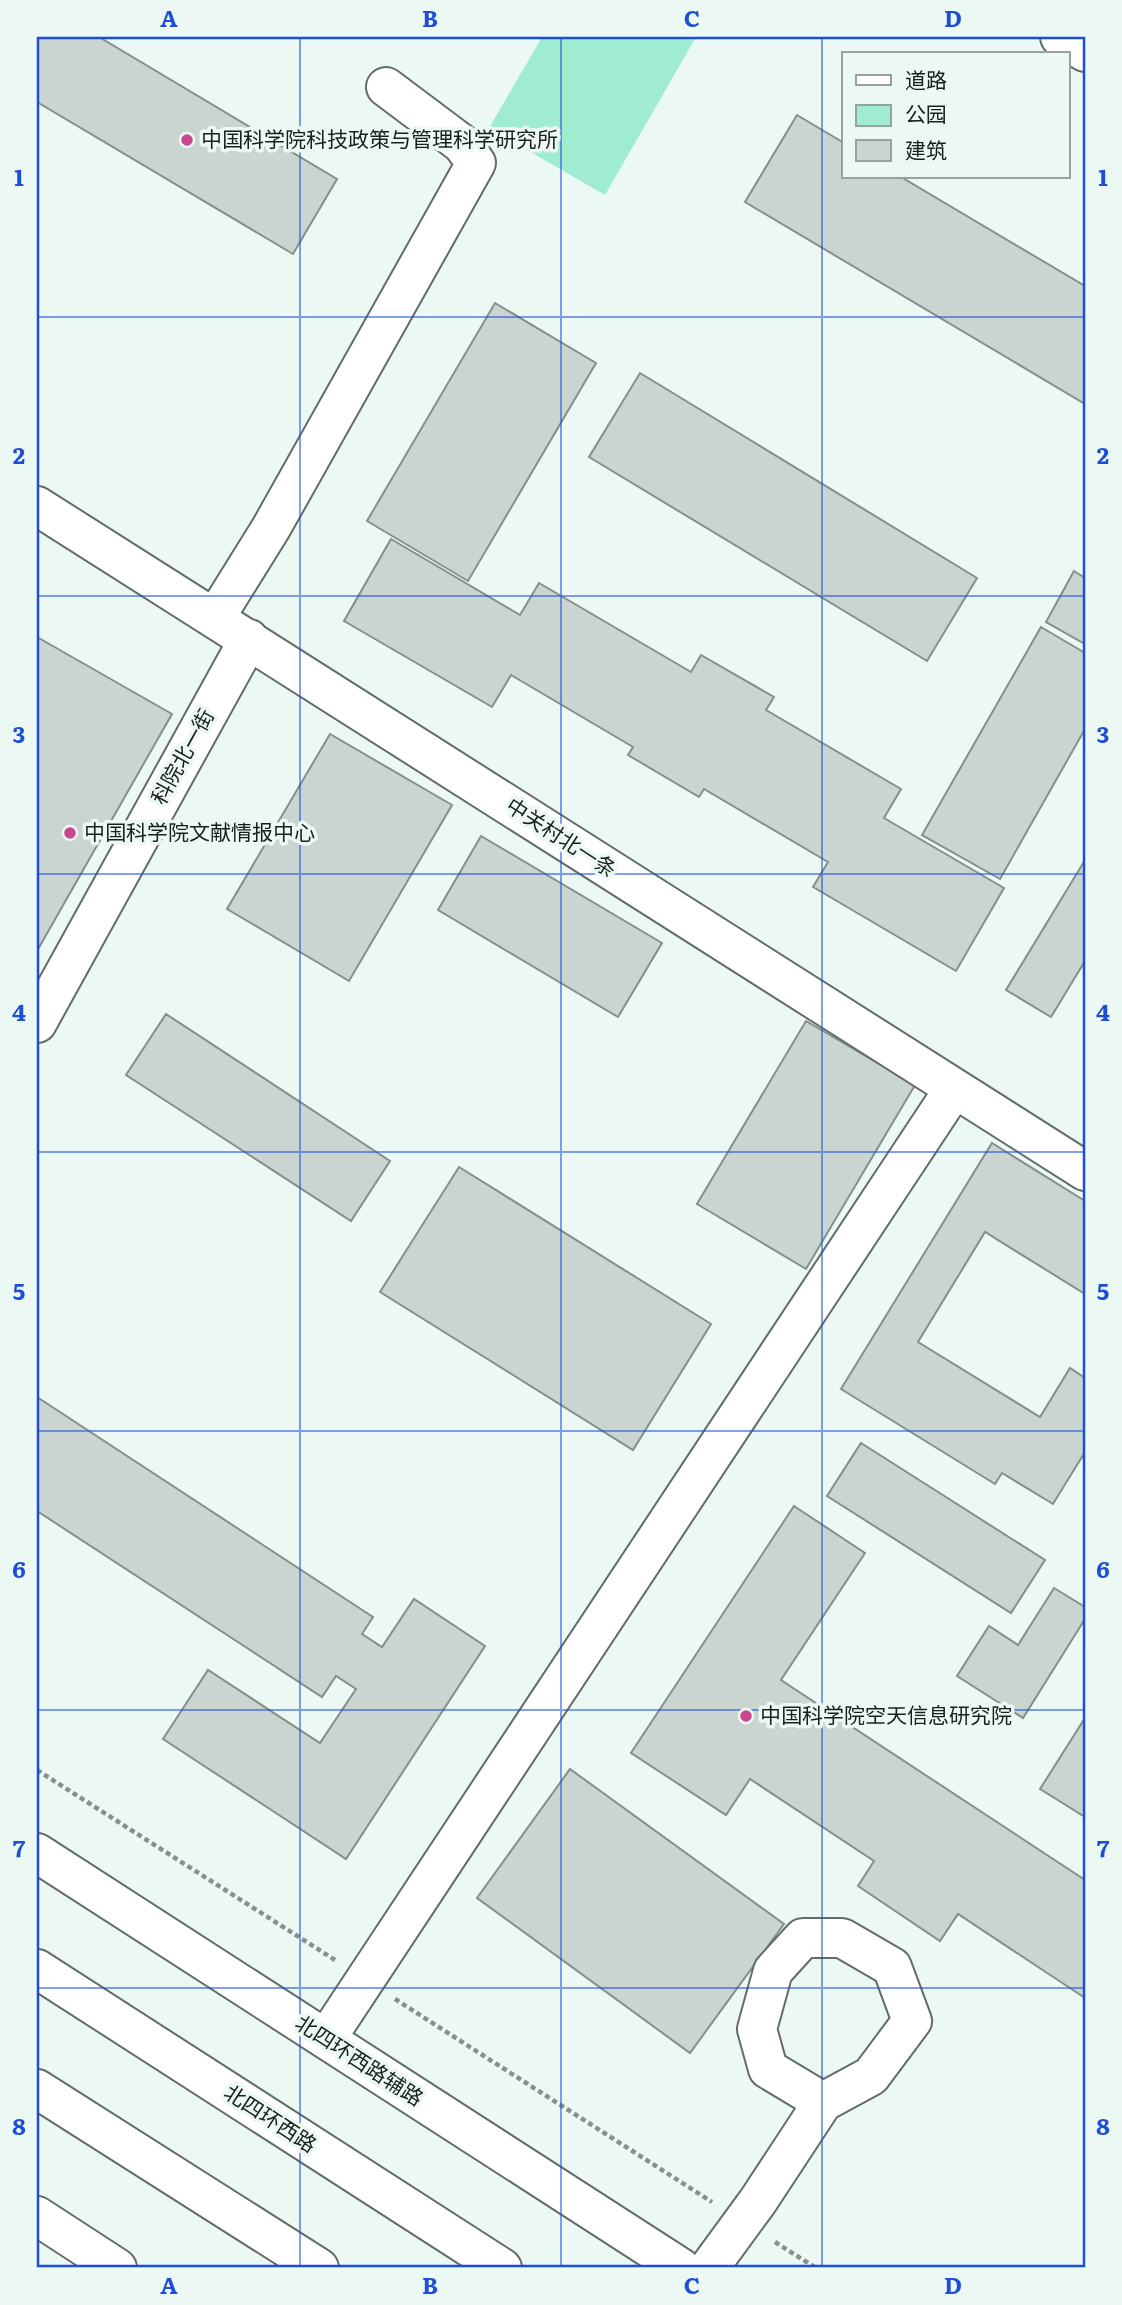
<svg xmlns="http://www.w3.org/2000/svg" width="1122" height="2305" font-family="Literata,'Noto Sans SC',serif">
<rect width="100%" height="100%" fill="#ecf8f3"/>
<path fill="#a0ecd0" d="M542,37H696L605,195L489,128Z"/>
<g fill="#cad5d1" stroke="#848f8a" stroke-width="2">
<path d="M37,37H99L337,179L293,254L37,102Z"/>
<path d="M797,115L844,143V177H901L1085,286V404L745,202Z"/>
<path d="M495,303L596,363L468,581L367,521Z"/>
<path d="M640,373L977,578L927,661L589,457Z"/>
<path d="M391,539L520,615L539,583L691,672L701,655L774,697L766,710L901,789L884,818L1004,888L956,971L813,887L828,862L704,789L699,797L628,755L633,747L511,675L492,707L344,621Z"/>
<path d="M1074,571L1085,578V644L1046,622Z"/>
<path d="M1041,627L1085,653V729L1000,879L922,835Z"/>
<path d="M37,637L172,714L37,951Z"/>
<path d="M330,734L452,805L349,981L227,909Z"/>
<path d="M481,836L662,943L618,1017L438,910Z"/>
<path d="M1085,860V961L1051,1017L1006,990Z"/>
<path d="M166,1014L390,1161L351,1221L126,1075Z"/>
<path d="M806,1021L915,1085L806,1269L697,1204Z"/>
<path d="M992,1143L1085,1201V1294L985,1232L918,1342L1040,1417L1070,1368L1085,1378V1452L1053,1504L1002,1473L995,1484L841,1389Z"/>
<path d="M459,1167L711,1324L633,1450L380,1292Z"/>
<path d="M37,1397L373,1617L362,1634L382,1647L414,1599L485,1646L346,1859L163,1739L208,1670L320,1743L356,1689L336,1676L322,1697L37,1511Z"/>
<path d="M861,1443L1045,1560L1011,1613L827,1496Z"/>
<path d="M794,1506L865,1553L781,1680L1085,1880V1998L958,1914L940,1941L858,1886L874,1861L750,1779L726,1815L631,1753Z"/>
<path d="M1054,1588L1085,1607V1619L1023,1718L957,1676L989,1626L1018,1645Z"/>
<path d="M1085,1718V1817L1040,1789Z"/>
<path d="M570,1769L784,1924L690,2053L477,1898Z"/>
</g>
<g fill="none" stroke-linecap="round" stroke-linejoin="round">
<g stroke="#626c68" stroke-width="42">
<g id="minor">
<path d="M1060,37L1085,52"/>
<path d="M37,506L1085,1171"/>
<path d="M215,618L271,528L476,163L462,144L386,87"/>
<path d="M37,1023L249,639"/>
<path d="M37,1853L681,2268"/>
<path d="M326,2039L954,1089"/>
<path d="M37,2216L117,2268"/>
<path d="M709,2268L758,2201L823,2102L871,2076L912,2021L892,1967L842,1938H803L773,1971L757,2029L768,2069L823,2102"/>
</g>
</g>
<g stroke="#626c68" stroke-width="42">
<g id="highway">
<path d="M37,1969L502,2268"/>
<path d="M37,2089L319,2268"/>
</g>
</g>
<g stroke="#87908c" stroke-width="4.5" stroke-dasharray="5 3.5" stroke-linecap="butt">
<path d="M37,1770L335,1960"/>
<path d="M395,1999L712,2202"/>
<path d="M775,2242L816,2268"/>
</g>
<use href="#minor" stroke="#fff" stroke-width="38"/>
<use href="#highway" stroke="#fff" stroke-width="38"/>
</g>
<path fill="none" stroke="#1d4ed8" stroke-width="2" stroke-opacity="0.55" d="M300,37V2268M561,37V2268M822,37V2268M37,317H1085M37,596H1085M37,874H1085M37,1152H1085M37,1431H1085M37,1710H1085M37,1988H1085"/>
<g fill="#c8468e" stroke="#ecf8f3" stroke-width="2.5">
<circle cx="187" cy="140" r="7"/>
<circle cx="70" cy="833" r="7"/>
<circle cx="746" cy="1716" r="7"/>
</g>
<g text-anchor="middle" stroke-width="7" stroke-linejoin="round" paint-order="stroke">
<g font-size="21" fill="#1a1e1c" stroke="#ecf8f3" text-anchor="start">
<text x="201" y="147">中国科学院科技政策与管理科学研究所</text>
<text x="84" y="840">中国科学院文献情报中心</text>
<text x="760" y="1723">中国科学院空天信息研究院</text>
</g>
<g font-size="21" fill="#1a1e1c" stroke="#ecf8f3">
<text transform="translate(183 757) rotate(-61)" y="7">科院北一街</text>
<text transform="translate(561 838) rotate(33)" y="7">中关村北一条</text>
<text transform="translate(359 2061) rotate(33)" y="7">北四环西路辅路</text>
<text transform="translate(270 2119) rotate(33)" y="7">北四环西路</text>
</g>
</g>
<rect width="1122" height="2305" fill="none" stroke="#ecf8f3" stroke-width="77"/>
<rect x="842" y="52" width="228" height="126" fill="#ecf8f3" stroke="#98a19d" stroke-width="2"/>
<rect x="856" y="75" width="35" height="10" fill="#ffffff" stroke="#98a19d" stroke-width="2"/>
<text x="905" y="88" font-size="21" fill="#1a1e1c">道路</text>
<rect x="856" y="105" width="35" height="21" fill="#a0ecd0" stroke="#98a19d" stroke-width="2"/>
<text x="905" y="122" font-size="21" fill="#1a1e1c">公园</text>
<rect x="856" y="140" width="35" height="21" fill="#cad5d1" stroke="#98a19d" stroke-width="2"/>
<text x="905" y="158" font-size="21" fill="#1a1e1c">建筑</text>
<rect x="38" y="38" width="1046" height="2228" fill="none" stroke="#1d4ed8" stroke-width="2.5"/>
<g font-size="23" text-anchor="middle" font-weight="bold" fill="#1d4ed8">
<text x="169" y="27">A</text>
<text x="430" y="27">B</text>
<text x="692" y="27">C</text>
<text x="953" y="27">D</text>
<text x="19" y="186">1</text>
<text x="1103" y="186">1</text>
<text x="19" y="464">2</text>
<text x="1103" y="464">2</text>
<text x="19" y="743">3</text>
<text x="1103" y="743">3</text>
<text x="19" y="1021">4</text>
<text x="1103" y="1021">4</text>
<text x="19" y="1300">5</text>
<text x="1103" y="1300">5</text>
<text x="19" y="1578">6</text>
<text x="1103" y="1578">6</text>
<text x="19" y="1857">7</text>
<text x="1103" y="1857">7</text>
<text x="19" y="2135">8</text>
<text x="1103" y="2135">8</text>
<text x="169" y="2294">A</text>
<text x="430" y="2294">B</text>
<text x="692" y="2294">C</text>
<text x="953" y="2294">D</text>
</g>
</svg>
